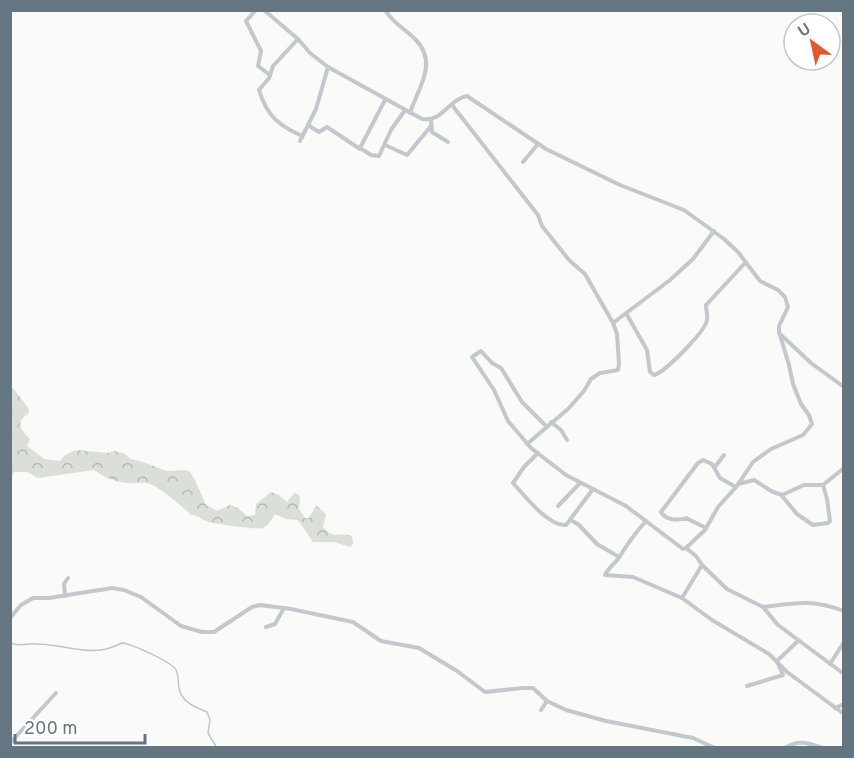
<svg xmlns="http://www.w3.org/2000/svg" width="854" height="758" font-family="Overpass,sans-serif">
<defs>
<pattern id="forest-crowns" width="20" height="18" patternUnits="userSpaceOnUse" patternTransform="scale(1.5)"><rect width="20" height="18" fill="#dadfd7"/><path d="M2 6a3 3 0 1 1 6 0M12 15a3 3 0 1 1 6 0" fill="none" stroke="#b4b9b4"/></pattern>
</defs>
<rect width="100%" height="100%" fill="#fafaf8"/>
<path fill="url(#forest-crowns)" d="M11,388L14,389L29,409V413C15,422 20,429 30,439L27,446L44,459L60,461L65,455L76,450L108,453L115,451L125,454L131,459L146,463L167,471L186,470L190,472L195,480L206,505L217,511L230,505L238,508L247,516L255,515L256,504L271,492L279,495L287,502L294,493L298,494L300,497L299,509L305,518H309L316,505L326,514L323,527C335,541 338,531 352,536L353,544L350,547L334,542H313L298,520L286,519L275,514C272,519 269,525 263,528C260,530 215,524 209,522C202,520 198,515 191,515C183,507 161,488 150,484C142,481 136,484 127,483C114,482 104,477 94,470L38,478L27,472H14L11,478Z"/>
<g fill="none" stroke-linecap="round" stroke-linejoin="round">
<path stroke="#bbc7cb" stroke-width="1.5" d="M10,643C20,647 28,643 38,644C70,645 91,659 122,643C132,644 172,662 176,670C179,676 178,683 179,689C183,703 195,707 207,712L210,720L208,733L217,748"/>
<g stroke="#c3c8cc" stroke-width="4">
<path d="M256,10L246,21L261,51L258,66L270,75"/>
<path d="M264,10L298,39L310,53L328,67L422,119C443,122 449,99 467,96L546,149L620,185L684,210L724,239L738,252L760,281L778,290L785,297L788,307L779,326V333L811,363L844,387"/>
<path d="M385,10C393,23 405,29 415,39C439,63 418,88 410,113"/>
<path d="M298,39L273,66L269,78L259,90C267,116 278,125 302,136"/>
<path d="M385,100L360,148L371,155L379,156L391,130L405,110"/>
<path d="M452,105L538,215L542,226L569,260L585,274L613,323L617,334L619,364L618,370L600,373L591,379L584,391L568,409L527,444"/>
<path d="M431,119L432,132L448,142"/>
<path d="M308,125L319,132L327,127L360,149"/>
<path d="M300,141L316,109L328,67"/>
<path d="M385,145L407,155L431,126"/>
<path d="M523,162L538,144"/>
<path d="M626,313L647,350L650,372L654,375C664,373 705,332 707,320C708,316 706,310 706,305L746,262"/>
<path d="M613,323L670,280L693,259L714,231"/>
<path d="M780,335L789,365L793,384L801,404L809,415L812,424L803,435L771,449L753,462L737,486L718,507L705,530L686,548L696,556L702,565L727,589L763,607L778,625L844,674"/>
<path d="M551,422L561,430L567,440"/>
<path d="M546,426L522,402L501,368L492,363L481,351L472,357L494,390L508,421L531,448L566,475L626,506L683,549L685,548"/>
<path d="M538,453L524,467L513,483C524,495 549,527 566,525L593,489"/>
<path d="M715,467L724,455"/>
<path d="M738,484L754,480L773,492L782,495L804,485H823L844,468"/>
<path d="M782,496L797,514L813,525L828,523L830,521L827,499L823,485"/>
<path d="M558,506L580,483"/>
<path d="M571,520L579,525L597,544L619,557"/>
<path d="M646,521C636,532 628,543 620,556C616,563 609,567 605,575L633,577L682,598L702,565"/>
<path d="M706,528L686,518C678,521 665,520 661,512L698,463L703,460L712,464L720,478L736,487"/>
<path d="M65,596L64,584L68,578"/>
<path d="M682,598L712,620L769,654L787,672L844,714"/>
<path d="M763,607C796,603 812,599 844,611"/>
<path d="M10,618L21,605L33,598H49L112,588L124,590L141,597L181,626L202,632H214L252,607L260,605L291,609L353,622L381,641L419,648L457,671L485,692L523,688H533L547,701L566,710L606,721L693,738L715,748"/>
<path d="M266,627L275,624L284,608"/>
<path d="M830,664L844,642"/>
<path d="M747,686L783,675L777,661L798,641"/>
<path d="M835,708L844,704"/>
<path d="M541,710L547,701"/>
<path d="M10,743L56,693"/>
<path d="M10,746L12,748"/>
<path d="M785,748C798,739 809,743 823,748"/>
</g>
</g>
<rect width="854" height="758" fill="none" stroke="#657683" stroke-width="24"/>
<g transform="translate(812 42) rotate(327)"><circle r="28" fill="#ffffff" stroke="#c1c8cd" stroke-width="1.5"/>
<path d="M0-4.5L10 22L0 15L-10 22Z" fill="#e4572e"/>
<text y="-9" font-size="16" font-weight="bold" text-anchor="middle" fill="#657683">U</text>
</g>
<path d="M15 734v9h130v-9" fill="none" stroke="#657683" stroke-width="3"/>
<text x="24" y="734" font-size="18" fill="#657683" stroke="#ffffff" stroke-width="4.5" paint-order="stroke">200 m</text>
</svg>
